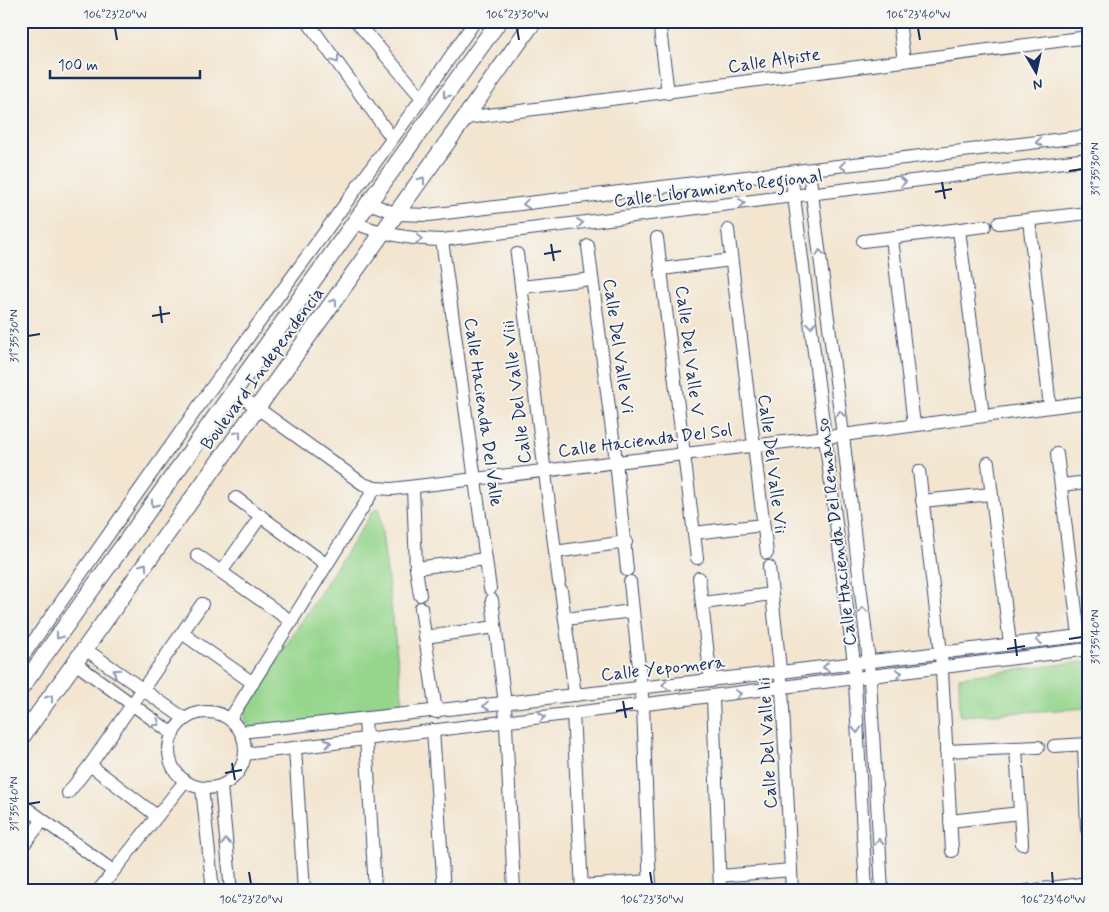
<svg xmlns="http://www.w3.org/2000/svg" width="1109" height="912" font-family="Mynerve,sans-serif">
<rect width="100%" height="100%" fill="#f6f6f2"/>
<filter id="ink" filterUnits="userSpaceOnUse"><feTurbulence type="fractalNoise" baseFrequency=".02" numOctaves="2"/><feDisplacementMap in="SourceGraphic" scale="10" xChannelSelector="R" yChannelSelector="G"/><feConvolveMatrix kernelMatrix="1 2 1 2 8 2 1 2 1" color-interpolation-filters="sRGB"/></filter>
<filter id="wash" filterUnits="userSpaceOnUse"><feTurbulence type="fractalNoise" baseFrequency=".0096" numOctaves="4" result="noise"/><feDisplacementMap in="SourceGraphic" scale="20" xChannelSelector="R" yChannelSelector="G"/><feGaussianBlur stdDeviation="1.12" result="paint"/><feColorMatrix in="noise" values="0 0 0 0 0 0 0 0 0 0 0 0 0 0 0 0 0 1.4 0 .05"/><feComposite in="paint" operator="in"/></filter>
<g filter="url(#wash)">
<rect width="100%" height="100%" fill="#f3e5cf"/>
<g fill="#95d58c" stroke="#588275">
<path d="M379,508L404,711L252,729L245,721V709L373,511Z"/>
<path d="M1088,661V708L960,716L959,677Z"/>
</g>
</g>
<g filter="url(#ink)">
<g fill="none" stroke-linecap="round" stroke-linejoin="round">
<g stroke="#3b4a6f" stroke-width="14">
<g id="minor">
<path d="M307,21L392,138"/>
<path d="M356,21L422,98"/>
<path d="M659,21L668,93"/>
<path d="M899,21L904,61"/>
<path d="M465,118L1088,37"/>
<path d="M809,171L843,435L869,662L882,891"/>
<path d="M791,173L854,663L866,891"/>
<path d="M369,203L397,214L428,215L1088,136"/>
<path d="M1029,220L1050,407"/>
<path d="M355,223C385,235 411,239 442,240L1088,159"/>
<path d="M999,223L1088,213"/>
<path d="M728,230L767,553"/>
<path d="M959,230L983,416"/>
<path d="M657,238L697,558"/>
<path d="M892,238L914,425"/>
<path d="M442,240L490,589"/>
<path d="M863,241L985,226"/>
<path d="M588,246L616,461L627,570"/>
<path d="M517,254L559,582"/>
<path d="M662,269L731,260"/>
<path d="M521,287L592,279"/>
<path d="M235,392L363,484L375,488L392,489L843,435L1088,402"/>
<path d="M1057,454L1079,636"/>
<path d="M988,463L1010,644"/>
<path d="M919,471L941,653L952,851"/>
<path d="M1061,485L1088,482"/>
<path d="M413,487L416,568L420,595"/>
<path d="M236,498L327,565"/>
<path d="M922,501L991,494"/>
<path d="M694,533L763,525"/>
<path d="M555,552L626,542"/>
<path d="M197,555L292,622"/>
<path d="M769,567L782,688L792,891"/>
<path d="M416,568L486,559"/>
<path d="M221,572L261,516"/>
<path d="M699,578L711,681"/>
<path d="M630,582L643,705L650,891"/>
<path d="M561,590L575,695"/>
<path d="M492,600L505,704L514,891"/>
<path d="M703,603L772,594"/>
<path d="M421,608L436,712"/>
<path d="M565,619L633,611"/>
<path d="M182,633L253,683"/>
<path d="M425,637L495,627"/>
<path d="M85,649L185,719"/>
<path d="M21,659L210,390L422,98L475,21"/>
<path d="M75,663L173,734"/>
<path d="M713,697L720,891"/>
<circle cx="207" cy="750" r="38"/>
<path d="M573,713L582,891"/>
<path d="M230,719L375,488"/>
<path d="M365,719L375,891"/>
<path d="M433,730L444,891"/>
<path d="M241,732L781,672L1088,635"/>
<path d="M1084,745L1087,829"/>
<path d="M1054,746L1088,744"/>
<path d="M295,748L304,891"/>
<path d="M1016,748L1022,844"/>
<path d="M946,751L1038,747"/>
<path d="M245,754L1088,649"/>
<path d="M90,765L157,816"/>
<path d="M221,786L231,891"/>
<path d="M202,788L213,891"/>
<path d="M68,793L90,765L202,604"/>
<path d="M21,804L113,871"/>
<path d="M950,821L1020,813"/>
<path d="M21,848L43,820"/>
<path d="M720,876L791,870"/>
<path d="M581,886L650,881"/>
<path d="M98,891L185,781"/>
<path d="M1027,891L1088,883"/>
</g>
</g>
<g stroke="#3b4a6f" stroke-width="18">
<g id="major">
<path d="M21,688L499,21"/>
<path d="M21,738L534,21"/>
</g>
</g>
<use href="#minor" stroke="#fff" stroke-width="12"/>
<use href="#major" stroke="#fff" stroke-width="16"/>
</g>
<defs><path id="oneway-chevron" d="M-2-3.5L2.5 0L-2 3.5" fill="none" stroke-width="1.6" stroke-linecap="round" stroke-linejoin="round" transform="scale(1.25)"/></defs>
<g stroke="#8d97ae">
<use href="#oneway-chevron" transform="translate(336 60) rotate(54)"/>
<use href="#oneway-chevron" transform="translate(446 95) rotate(126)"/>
<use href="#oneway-chevron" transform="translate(1039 142) rotate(173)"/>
<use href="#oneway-chevron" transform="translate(843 166) rotate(173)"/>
<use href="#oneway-chevron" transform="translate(422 180) rotate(-55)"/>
<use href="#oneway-chevron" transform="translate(903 182) rotate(-7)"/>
<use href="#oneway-chevron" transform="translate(742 203) rotate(-7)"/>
<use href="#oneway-chevron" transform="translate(526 204) rotate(173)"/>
<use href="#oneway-chevron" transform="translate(580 223) rotate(-7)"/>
<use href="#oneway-chevron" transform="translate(419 239) rotate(3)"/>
<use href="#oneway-chevron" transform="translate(820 253) rotate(-97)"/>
<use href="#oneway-chevron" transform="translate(334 302) rotate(-54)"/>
<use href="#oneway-chevron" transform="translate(811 325) rotate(83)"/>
<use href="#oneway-chevron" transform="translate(840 414) rotate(-97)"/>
<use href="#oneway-chevron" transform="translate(238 434) rotate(-55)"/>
<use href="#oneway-chevron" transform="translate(154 504) rotate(126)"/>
<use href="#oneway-chevron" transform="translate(144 566) rotate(-55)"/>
<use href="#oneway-chevron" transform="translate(863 610) rotate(-96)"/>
<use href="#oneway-chevron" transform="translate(59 636) rotate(126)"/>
<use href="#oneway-chevron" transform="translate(1039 640) rotate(173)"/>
<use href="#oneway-chevron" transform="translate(826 667) rotate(173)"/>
<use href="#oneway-chevron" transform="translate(116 672) rotate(-145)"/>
<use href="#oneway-chevron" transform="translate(899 673) rotate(-8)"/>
<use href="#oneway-chevron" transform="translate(665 685) rotate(174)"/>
<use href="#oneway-chevron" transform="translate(738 694) rotate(-7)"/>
<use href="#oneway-chevron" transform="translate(50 698) rotate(-54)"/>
<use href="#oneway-chevron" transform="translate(486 706) rotate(173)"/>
<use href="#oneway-chevron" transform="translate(542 717) rotate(-7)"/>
<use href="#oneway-chevron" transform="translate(157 723) rotate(35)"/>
<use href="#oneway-chevron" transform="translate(857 730) rotate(87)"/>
<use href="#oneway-chevron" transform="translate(328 743) rotate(-7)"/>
<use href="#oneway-chevron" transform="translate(226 842) rotate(-96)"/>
<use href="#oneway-chevron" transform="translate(879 842) rotate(-93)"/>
</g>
</g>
<path fill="none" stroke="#1b2f5e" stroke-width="2" d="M115,28L117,40M517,28L519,40M918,28L920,40M1069,171L1082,169M942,182L945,199M935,192L952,189M551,244L554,261M544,254L561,251M160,306L162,323M152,316L170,313M28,336L40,334M1015,639L1017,656M1069,639L1082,637M1007,649L1025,646M623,701L626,718M616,711L633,708M232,763L235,780M225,773L242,770M28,804L40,802M249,872L251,884M650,872L652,884M1052,872L1053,884"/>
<g text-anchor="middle" stroke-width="4" stroke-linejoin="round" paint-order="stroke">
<g font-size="18" fill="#1b2f5e" stroke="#f6f6f2">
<text transform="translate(774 60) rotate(-8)" y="6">Calle Alpiste</text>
<text transform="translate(718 188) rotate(-7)" y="6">Calle Libramiento Regional</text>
<text transform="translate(619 346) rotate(82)" y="6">Calle Del Valle Vi</text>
<text transform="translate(690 351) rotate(83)" y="6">Calle Del Valle V</text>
<text transform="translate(262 368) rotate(-54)" y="6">Boulevard Independencia</text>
<text transform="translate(516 392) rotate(-97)" y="6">Calle Del Valle Viii</text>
<text transform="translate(484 412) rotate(82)" y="6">Calle Hacienda Del Valle</text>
<text transform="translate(645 440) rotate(-7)" y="6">Calle Hacienda Del Sol</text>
<text transform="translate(773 464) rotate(83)" y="6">Calle Del Valle Vii</text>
<text transform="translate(836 532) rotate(-97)" y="6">Calle Hacienda Del Remanso</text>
<text transform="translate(663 668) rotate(-6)" y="6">Calle Yepomera</text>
<text transform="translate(767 743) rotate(-93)" y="6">Calle Del Valle Iii</text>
</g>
</g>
<rect width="1109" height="912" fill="none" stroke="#f6f6f2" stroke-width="55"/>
<g transform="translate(1036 72) rotate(171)" stroke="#f6f6f2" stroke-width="4" paint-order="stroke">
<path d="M0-4L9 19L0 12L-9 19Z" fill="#1b2f5e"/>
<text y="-8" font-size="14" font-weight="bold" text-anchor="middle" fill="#1b2f5e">N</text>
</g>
<path d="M50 70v8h150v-8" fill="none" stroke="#1b2f5e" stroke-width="2.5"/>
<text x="58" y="70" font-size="15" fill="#1b2f5e" stroke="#f6f6f2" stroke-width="4" paint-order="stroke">100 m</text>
<rect x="28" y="28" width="1054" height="856" fill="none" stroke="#1b2f5e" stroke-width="2"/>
<g font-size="12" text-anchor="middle" fill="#1b2f5e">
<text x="115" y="18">106°23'20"W</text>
<text x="517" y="18">106°23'30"W</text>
<text x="918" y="18">106°23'40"W</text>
<text transform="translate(1095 169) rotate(-90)" y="4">31°35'30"N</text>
<text transform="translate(14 336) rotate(-90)" y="4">31°35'30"N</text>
<text transform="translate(1095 637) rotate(-90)" y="4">31°35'40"N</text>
<text transform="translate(14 804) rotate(-90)" y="4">31°35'40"N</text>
<text x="251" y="903">106°23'20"W</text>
<text x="652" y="903">106°23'30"W</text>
<text x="1053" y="903">106°23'40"W</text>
</g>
</svg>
